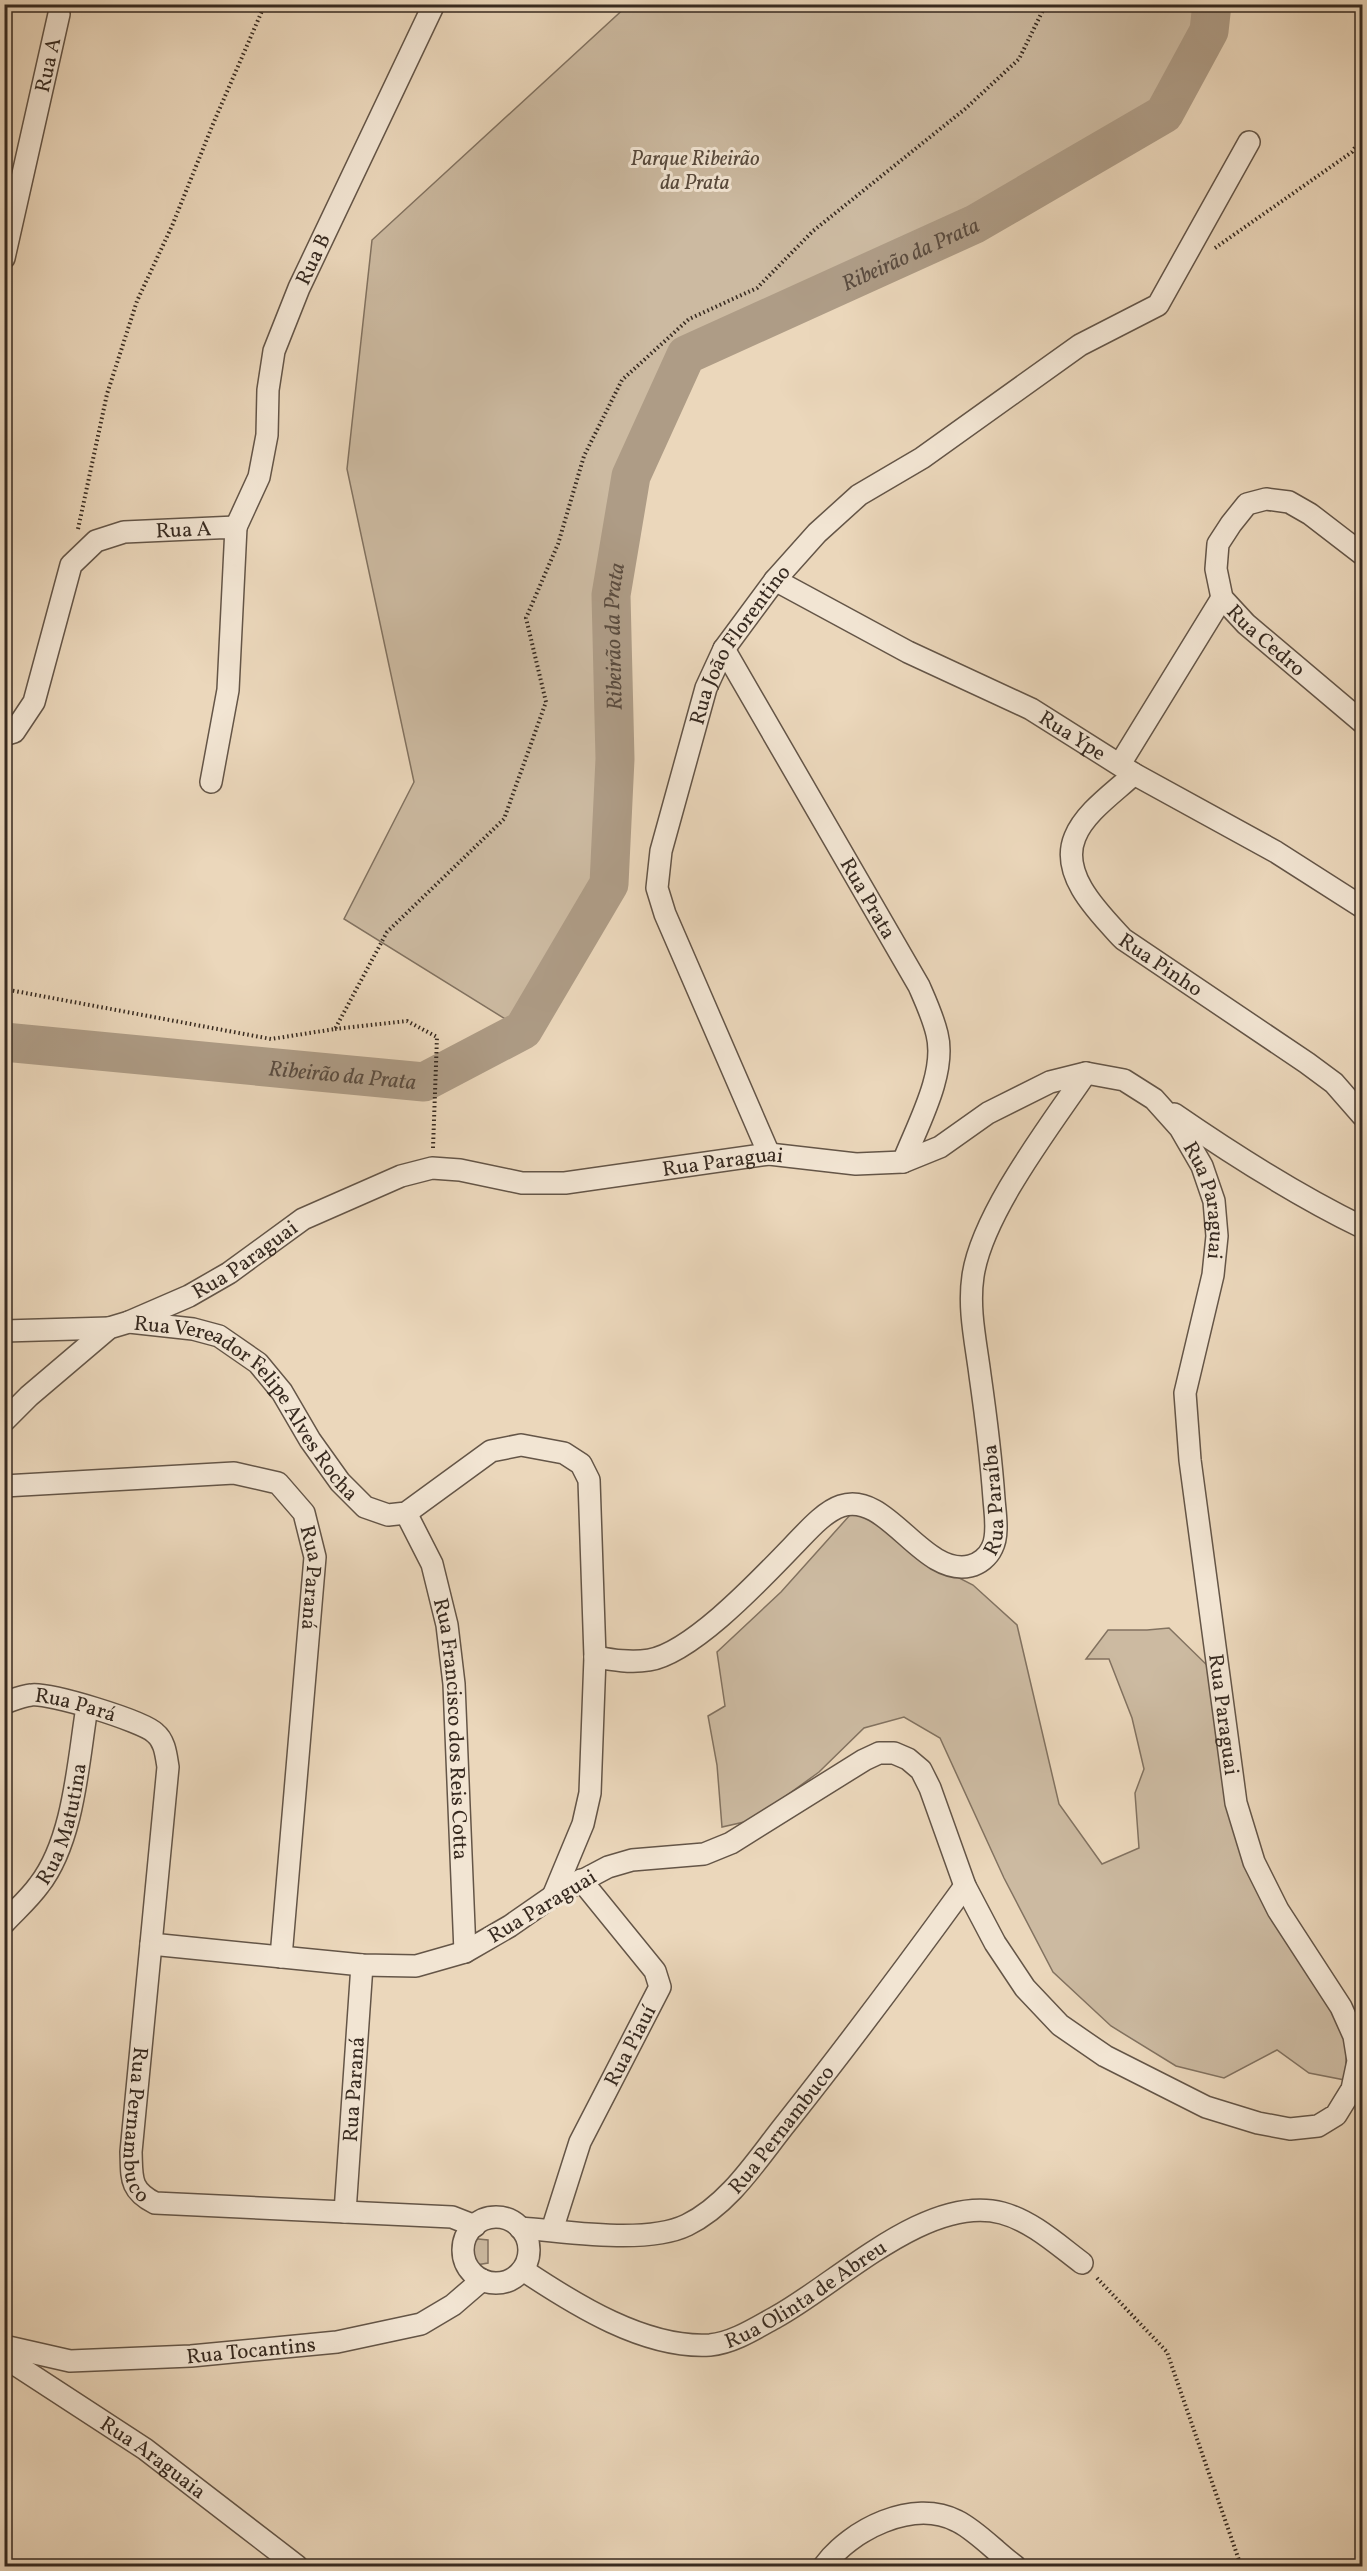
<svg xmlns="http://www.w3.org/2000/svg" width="1367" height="2571" font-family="Vollkorn,serif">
<rect width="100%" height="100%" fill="#ebd7bb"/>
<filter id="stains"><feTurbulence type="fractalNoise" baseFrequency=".00333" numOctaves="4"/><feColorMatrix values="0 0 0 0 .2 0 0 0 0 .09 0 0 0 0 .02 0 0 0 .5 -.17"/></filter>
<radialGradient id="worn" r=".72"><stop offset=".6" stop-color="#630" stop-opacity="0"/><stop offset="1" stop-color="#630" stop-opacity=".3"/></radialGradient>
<g fill="#ccbaa1" stroke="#827260" stroke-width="1.5">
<path d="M628,5H1212L1209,31L1164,114L975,224L686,355L631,476L611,595L615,759L609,884L523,1030L344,919L414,782L347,469L372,240Z"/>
<path d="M850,1515L869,1516L930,1563L973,1585L1017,1625L1059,1804L1102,1864L1139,1848L1135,1793L1144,1769L1132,1718L1109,1659H1086L1108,1630H1147L1169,1628L1211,1669L1235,1817L1347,2042L1345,2080L1309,2073L1277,2050L1224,2078L1176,2066L1111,2026L1053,1972L1004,1878L940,1738L904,1717L864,1728L819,1772L753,1820L722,1827L717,1765L708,1716L725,1706L717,1652L781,1592Z"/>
<path d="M458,2237L488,2240V2263L470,2266L459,2258L456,2243Z"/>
</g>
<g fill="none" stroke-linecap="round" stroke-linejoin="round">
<path stroke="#ae9c86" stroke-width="39" id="s1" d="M4,1042L424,1082L523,1030L609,884L615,759L611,595L631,476L686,355L975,224L1164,114L1209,31L1212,4"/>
<g stroke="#645547" stroke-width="24">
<g id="minor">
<path id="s2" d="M4,258L59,14"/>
<path id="s3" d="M236,527L259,477L267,435L268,390L274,351L299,288L434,4"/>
<path id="s4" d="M1362,554L1310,514L1289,502L1266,499L1247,504L1231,524L1218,544L1216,569L1222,598L1246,624L1362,722"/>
<path id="s5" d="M775,580L908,652L1031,709L1134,774L1276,852L1362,907"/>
<path id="s6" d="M724,649L919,986C926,1002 933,1017 937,1034C947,1073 917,1126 903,1162"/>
<path id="s7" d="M4,735L14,732L34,702L71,565L96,541L124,532L236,527L228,690L211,782"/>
<path d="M1120,764L1222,598"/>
<path id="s8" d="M1134,774C1115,792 1085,812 1075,837C1059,875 1100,914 1123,939L1307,1063L1334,1083L1362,1115"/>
<path d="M1174,1114C1235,1156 1296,1195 1362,1227"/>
<path id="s9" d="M769,1154L665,914L657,888L661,851L706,688L724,649L775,580L817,533L859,495L922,458L1080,345L1158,305L1249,142"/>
<path id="s10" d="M129,1322L189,1296L229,1273L303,1219L401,1176L432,1168L460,1170L522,1183H565L769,1154L856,1164L903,1162L940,1147L988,1113L1050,1082L1086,1073L1124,1080L1154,1099L1180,1128L1202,1166L1214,1201L1217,1236L1213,1275L1185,1393L1190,1460L1236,1803L1254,1862L1278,1910L1341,2007L1354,2036L1358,2061L1352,2089L1336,2115L1318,2126L1290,2129L1258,2123L1206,2107L1105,2056L1060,2025L1025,1988L995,1943L965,1886L930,1788L921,1770L908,1759L894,1753H879L864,1760L731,1843L704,1854L632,1860L608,1867L553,1896L510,1926L465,1952L416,1966L362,1965L151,1944"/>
<path d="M4,1331L109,1328"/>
<path id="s11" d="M4,1421L29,1396L109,1328L129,1322L193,1329L219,1336L258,1363L282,1392L310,1440L340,1482L365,1507L388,1515L406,1513L491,1451L521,1445L564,1453L581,1464L589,1480L595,1657L590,1793L583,1824L553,1896"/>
<path id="s12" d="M4,1486L234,1473L278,1483L304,1513L315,1557L281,1957"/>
<path id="s13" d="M406,1513L432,1564L447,1625L454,1684L465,1952"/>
<path id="s14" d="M595,1657C613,1660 631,1663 649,1660C692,1653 761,1579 792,1547C805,1534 823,1512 841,1506C887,1490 922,1577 970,1566C979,1564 988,1557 992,1548C999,1535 995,1513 994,1499C991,1457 986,1417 980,1375C976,1343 968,1309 973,1276C982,1214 1050,1126 1086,1073"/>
<path id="s15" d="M4,1703C13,1700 22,1696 31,1695C48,1692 143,1721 155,1733C165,1741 166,1755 168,1767L131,2152C132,2177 129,2190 155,2203L452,2217L475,2226"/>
<path id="s16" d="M4,1923C16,1910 29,1899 39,1885C74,1840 78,1762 87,1707"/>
<path id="s17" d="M345,2212L362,1965"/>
<circle cx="496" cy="2250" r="33"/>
<path id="s18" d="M520,2228C565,2231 646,2245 687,2225C730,2204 758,2158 787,2122C848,2045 907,1966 965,1886"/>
<path id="s19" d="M552,2230L580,2142L660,1987L655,1971L581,1880"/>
<path id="s20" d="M523,2270C574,2304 645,2349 710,2345C733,2343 756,2328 776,2317C838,2283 928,2193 1002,2213C1032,2221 1058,2245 1082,2263"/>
<path id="s21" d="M4,2346L70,2361L191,2356L337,2342L421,2324L453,2305L482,2280"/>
<path id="s22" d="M4,2357L145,2449L297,2566"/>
<path d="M824,2566C850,2530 913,2498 957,2521C976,2530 997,2553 1015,2566"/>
</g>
</g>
<g stroke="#372a20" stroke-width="4" stroke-dasharray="1.5 3" stroke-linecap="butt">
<path d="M1215,248L1352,152L1362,137"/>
<path d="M78,529L107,394L137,301L172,226L213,124L265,4"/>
<path d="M4,989L271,1039L335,1029L387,932L504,819L546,702L526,618L558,544L584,456L622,380L689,319L757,288L813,231L965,109L1019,59L1046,4"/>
<path d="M335,1029L407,1021L437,1037L433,1148"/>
<path d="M1097,2278L1167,2352L1241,2566"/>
</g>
<use href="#minor" stroke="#f2e5d3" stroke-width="21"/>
</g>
<g text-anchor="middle" stroke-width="6" stroke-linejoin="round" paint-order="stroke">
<g font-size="21" fill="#372a20" stroke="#f2e5d3">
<text dy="7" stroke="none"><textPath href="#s2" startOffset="198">Rua A</textPath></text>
<text dy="7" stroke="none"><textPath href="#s3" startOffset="282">Rua B</textPath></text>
<text dy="7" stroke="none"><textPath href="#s7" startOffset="312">Rua A</textPath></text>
<text dy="7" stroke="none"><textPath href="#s4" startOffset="298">Rua Cedro</textPath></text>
<text dy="7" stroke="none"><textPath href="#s9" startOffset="549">Rua João Florentino</textPath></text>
<text dy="7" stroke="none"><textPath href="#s5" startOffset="336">Rua Ype</textPath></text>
<text dy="7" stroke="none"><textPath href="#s6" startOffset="288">Rua Prata</textPath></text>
<text dy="7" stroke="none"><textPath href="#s8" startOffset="252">Rua Pinho</textPath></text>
<text dy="7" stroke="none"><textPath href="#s10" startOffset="636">Rua Paraguai</textPath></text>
<text dy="7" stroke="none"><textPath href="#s10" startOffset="1214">Rua Paraguai</textPath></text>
<text dy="7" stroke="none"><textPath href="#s10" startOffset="132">Rua Paraguai</textPath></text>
<text dy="7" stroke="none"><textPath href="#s11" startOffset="316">Rua Vereador Felipe Alves Rocha</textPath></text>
<text dy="7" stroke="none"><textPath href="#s14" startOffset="530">Rua Paraíba</textPath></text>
<text dy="7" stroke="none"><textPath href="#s12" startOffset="381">Rua Paraná</textPath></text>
<text dy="7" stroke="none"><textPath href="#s15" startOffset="74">Rua Pará</textPath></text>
<text dy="7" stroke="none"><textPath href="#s10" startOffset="1736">Rua Paraguai</textPath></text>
<text dy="7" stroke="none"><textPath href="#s13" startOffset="224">Rua Francisco dos Reis Cotta</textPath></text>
<text dy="7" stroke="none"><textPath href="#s16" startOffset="118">Rua Matutina</textPath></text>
<text transform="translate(542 1906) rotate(-31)" y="7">Rua Paraguai</text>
<text dy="7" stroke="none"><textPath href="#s19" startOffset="201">Rua Piauí</textPath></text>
<text dy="7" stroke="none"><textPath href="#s17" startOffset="123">Rua Paraná</textPath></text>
<text dy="7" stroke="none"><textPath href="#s15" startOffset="556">Rua Pernambuco</textPath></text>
<text dy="7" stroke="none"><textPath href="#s18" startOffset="304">Rua Pernambuco</textPath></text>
<text dy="7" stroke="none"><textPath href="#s20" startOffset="314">Rua Olinta de Abreu</textPath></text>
<text dy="7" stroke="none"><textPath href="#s21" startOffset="249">Rua Tocantins</textPath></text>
<text dy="7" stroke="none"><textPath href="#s22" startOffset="180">Rua Araguaia</textPath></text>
</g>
<g font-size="21" font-style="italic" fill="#55473a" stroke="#f2e5d3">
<text x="695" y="165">Parque Ribeirão<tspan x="695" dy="24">da Prata</tspan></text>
</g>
<g font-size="22" font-style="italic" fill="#5b4c3f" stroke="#f2e5d3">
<text dy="8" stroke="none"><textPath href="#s1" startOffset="1492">Ribeirão da Prata</textPath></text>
<text dy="8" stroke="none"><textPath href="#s1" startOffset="951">Ribeirão da Prata</textPath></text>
<text dy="8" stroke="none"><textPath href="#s1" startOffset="340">Ribeirão da Prata</textPath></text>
</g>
</g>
<rect width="1367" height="2571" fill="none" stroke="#ebd7bb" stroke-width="24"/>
<rect x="6" y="6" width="1355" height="2559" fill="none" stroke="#372a20" stroke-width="3"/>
<rect x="12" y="12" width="1343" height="2547" fill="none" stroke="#372a20" stroke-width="1.5"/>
<rect width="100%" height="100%" filter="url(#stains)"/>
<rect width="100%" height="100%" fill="url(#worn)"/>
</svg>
